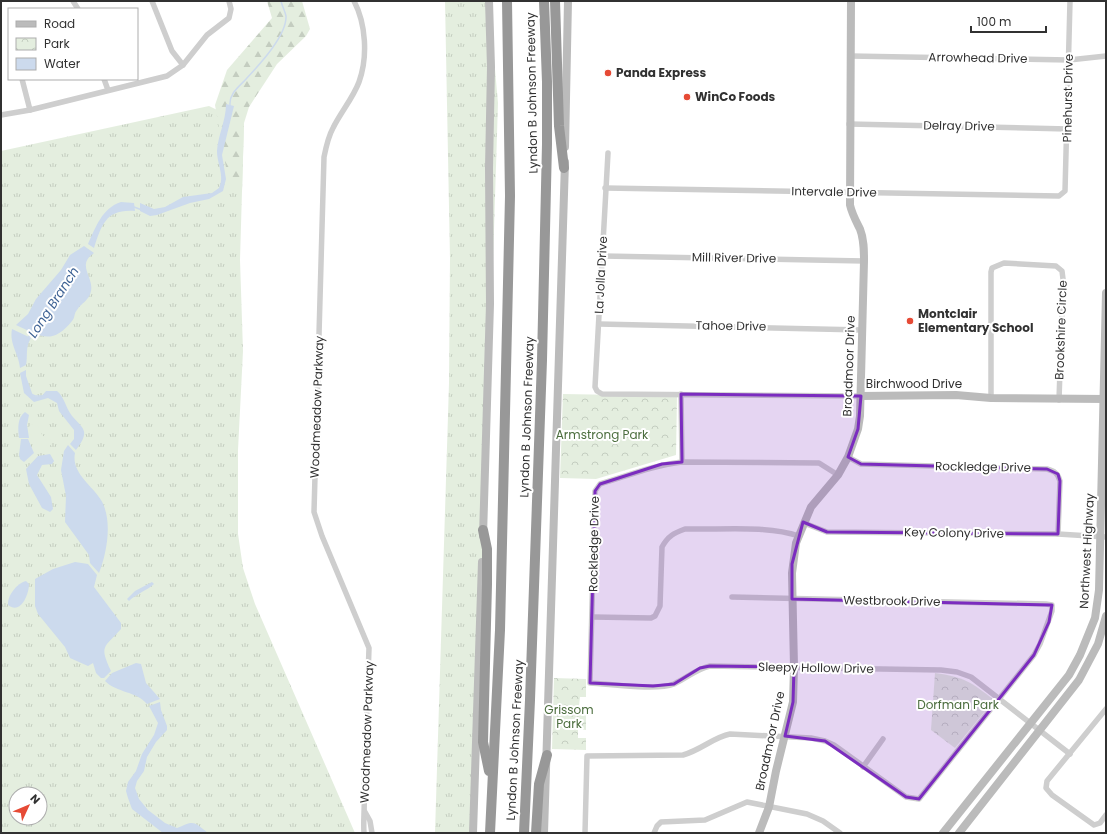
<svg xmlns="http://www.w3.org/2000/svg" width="1107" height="834" font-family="Poppins,sans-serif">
<defs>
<pattern id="grass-tufts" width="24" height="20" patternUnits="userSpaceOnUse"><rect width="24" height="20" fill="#e4eedf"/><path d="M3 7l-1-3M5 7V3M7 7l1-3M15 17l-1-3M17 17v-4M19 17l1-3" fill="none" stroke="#c4cdc0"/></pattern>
<pattern id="forest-firs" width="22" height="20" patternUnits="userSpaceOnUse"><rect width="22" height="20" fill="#e4eedf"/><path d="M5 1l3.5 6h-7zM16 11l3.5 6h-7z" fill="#c4cdc0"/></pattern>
<pattern id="park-crowns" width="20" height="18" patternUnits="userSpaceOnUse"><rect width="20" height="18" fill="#e4eedf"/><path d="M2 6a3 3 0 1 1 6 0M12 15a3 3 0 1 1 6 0" fill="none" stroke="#c4cdc0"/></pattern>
</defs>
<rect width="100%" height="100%" fill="#fff"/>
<g fill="url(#grass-tufts)" fill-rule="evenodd">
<path d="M445,1H489L498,103L475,833H435L449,383L450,258Z"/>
<path d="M209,106L244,123L240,260L243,351L238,450V534L243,568L255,604L355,833H1V151ZM16,794H40V818H16Z"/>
</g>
<path fill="url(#forest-firs)" d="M267,1H302L310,29L306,36L277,64L249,107L244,123L242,191L230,190L215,105L227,70L272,18Z"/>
<g fill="url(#park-crowns)">
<path d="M563,394L677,396L676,455L596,479L560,478Z"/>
<path d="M935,673C964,677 971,682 994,700L955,748L931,730Z"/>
<path d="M554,678L586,679V697H580L579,706H586V730L578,729V738H586V750L552,749Z"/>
</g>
<path fill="#e4eedf" d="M31,424C40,424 39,429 42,435C44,437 49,438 52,440V443L50,446L33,442L29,427Z"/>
<g fill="#ccdaed">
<path d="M226,104L234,106L222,155L226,179L223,191L209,199L190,203L157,215L150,216L140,211V203L154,209L165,207L183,197L212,193L219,188C225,176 217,164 217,151C218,135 226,121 226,104Z"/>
<path d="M121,202L134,203L135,211C106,209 102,224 94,248L88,244C96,227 102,208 121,202Z"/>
<path d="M84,246L94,253C76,265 94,277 91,291C89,301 81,303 77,310C74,313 75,318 72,321C52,346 40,336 16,325L28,314L36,299L61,270L70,255Z"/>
<path d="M12,329L31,338C25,347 28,356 26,365L20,368C19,354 9,344 12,329Z"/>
<path d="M26,370V376L33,396L41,397L46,391H57C64,397 65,405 70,413C80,428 93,428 76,450L70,444L74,439V430L59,411L57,403L48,398L34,402L24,393L20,373Z"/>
<path d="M25,412L29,415L27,425L29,438H19C18,429 17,418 25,412Z"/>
<path d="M21,439H28L34,453L24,462L20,459L19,455Z"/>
<path d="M68,445L75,453C71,473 92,485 101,500C113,520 107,553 99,573L90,563L89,555L65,522L66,496L61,470L64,451Z"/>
<path d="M50,454L54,461L52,464L42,465L37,475L51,497L53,509L50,512L42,508L29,484L26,469L38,456Z"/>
<path d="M75,562L88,564L97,575L94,587L121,623V629C104,648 99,645 111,671L104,678H101L96,673L93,663L88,666L70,658L65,647L38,614L35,606V579L53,569Z"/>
<path d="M26,581L29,584C29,594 21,615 8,605C7,596 17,583 26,581Z"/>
<path d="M152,582L154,584C146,591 136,594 129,601L127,599L135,591Z"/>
<path d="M136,663L141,664L146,683L160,699L147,704C136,691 117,693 105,681L112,673Z"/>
<path d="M160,702L161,710L167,726V730L156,742L147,757L144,771L137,781L135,788L139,799L148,810L165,823L177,828C194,821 192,820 208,833H163L132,809L128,798L126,791L128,782L136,771L142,754L154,735L158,723L149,706Z"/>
</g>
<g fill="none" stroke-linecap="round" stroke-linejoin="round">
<g stroke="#ccdaed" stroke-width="1.5">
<path d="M230,105C229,93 240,86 247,78C260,64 287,35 286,16C285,11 282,6 281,1"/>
<path d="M134,207L142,210"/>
<path d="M28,338L33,331"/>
<path d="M31,394L35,396H43"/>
</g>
<g stroke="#cecece" stroke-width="5.5">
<path d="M73,1L78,9"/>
<path d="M152,1L172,51L183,65"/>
<path d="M354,1C366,24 368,57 359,82C353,98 341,112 333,128C328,137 326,147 324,157L314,512L322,536L369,648L364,793C365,807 363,820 364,833"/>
<path d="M850,56L1069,60L1106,56"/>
<path d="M22,79L30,110"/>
<path d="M104,79L108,90"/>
<path d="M1,115L30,110L167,76L183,65L207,35L229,18L231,9L229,1"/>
<path d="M849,124L1068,129"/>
<path d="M608,153L595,387L597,391L602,394L861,396"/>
<path d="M605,188L1059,196L1065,191L1070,1"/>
<path d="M603,256L864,261"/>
<path d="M599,324L863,330"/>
<path d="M681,394L682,462"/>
<path d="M991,398V272L992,268L1004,263L1056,266L1062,271L1063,279L1059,400"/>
<path d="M848,457L861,464L1047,469C1054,471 1058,473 1060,481L1058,534"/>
<path d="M838,475L819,463L682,462C654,465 627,476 600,484L595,491L590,683C611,684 656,691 674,684C687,678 696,669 710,666L941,670L957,672L971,677L1070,754"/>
<path d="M804,523L827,532L1058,534L1106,537"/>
<path d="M593,617L651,618L655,616L660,606L662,547C668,536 674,533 685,529C721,530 766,525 799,536"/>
<path d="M1106,709L1047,781L1046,788L1052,795L1094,825L1100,823L1106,815"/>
<path d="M863,767L883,739"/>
<path d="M365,812L370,821L372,833"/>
<path d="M585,833L587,756L683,755C701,750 714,737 730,734L811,738L825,741L834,745L906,797L919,799L1034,655L1040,644L1052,611V605L1046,604L732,597"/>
<path d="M654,833L657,826L661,822L705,820L747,802L807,814L823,821L840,833"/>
</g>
<g stroke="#bbb" stroke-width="8">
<path d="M565,147L568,1"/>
<path d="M861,396L956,395L991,398L1106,399"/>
<path d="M483,536L490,304L489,168L491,67L489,1"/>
<path d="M473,833L482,562"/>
<path d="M544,833L565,162"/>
<path d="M759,833L769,807L776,771L793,702L794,667L792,573L796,543L811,507L838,475L848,457L858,429L860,416L864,261C864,250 864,239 860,229C856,221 852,214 850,205L851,1"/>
<path d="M943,833L1069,675L1080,655L1095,618L1099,590L1106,293"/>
<path d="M959,833L1079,680L1098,644L1106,616"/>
</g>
<g stroke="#989898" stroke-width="10">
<path d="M555,1L559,126L564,168"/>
<path d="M483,530L487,549V584L483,742L489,771"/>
<path d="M490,833L500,630L510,196L507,1"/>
<path d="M524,833L530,700L542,360L547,144V82L544,1"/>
<path d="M536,833L539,784L547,755"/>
</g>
</g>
<path fill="#7b2cbf" fill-opacity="0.2" stroke="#7b2cbf" stroke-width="3" stroke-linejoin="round" d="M681,394L861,396L858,429L848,457L861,464L1047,469L1058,474L1060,481L1058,534L827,532L803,522L792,564V599L1052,605L1049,622L1034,655L919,799L906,797L825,741L785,736L793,702L794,667L710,666L700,668L674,684L653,686L590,683L595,491L600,484L662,464L682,462Z"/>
<g fill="#e64a35" stroke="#fff" stroke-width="1.5">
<circle cx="608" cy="73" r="4"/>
<circle cx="687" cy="97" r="4"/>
<circle cx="910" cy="321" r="4"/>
</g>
<g text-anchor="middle" stroke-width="4" stroke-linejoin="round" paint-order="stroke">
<g font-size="12" fill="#313131" stroke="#fff">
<text transform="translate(978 58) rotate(1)" y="4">Arrowhead Drive</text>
<text transform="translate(532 93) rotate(-91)" y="4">Lyndon B Johnson Freeway</text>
<text transform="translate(1068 98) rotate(-89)" y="4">Pinehurst Drive</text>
<text transform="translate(959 126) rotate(1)" y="4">Delray Drive</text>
<text transform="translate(834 192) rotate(1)" y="4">Intervale Drive</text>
<text transform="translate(734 258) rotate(1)" y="4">Mill River Drive</text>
<text transform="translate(601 275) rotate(-87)" y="4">La Jolla Drive</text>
<text transform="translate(731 326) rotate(1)" y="4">Tahoe Drive</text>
<text transform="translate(1061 330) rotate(-88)" y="4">Brookshire Circle</text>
<text transform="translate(849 366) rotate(-88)" y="4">Broadmoor Drive</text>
<text x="914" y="388">Birchwood Drive</text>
<text transform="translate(317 407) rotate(-88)" y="4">Woodmeadow Parkway</text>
<text transform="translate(527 417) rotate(-88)" y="4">Lyndon B Johnson Freeway</text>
<text transform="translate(983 467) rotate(1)" y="4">Rockledge Drive</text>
<text transform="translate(954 533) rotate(1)" y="4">Key Colony Drive</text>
<text transform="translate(594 544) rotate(-89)" y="4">Rockledge Drive</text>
<text transform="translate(1087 551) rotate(-87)" y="4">Northwest Highway</text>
<text transform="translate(892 601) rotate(1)" y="4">Westbrook Drive</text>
<text transform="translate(816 668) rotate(1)" y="4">Sleepy Hollow Drive</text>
<text transform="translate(367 732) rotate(-88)" y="4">Woodmeadow Parkway</text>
<text transform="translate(515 740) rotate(-87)" y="4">Lyndon B Johnson Freeway</text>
<text transform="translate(770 741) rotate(-78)" y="4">Broadmoor Drive</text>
</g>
<g font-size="12" font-weight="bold" fill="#313131" stroke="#fff" text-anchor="start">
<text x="616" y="77">Panda Express</text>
<text x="695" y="101">WinCo Foods</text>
<text x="918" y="318">Montclair<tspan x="918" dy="14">Elementary School</tspan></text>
</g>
<g font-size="12" fill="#4b6d3d" stroke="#fff">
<text x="602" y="439">Armstrong Park</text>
<text x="958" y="709">Dorfman Park</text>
<text x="569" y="714">Grissom<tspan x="569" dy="14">Park</tspan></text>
</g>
<g font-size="13" font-style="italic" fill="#3e6294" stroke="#fff">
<text transform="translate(53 302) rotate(-57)" y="5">Long Branch</text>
</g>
</g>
<rect width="1107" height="834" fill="none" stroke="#313131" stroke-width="4"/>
<rect x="8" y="8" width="130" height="72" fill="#ffffff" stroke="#adadad"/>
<rect x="16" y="21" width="20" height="6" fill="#bbbbbb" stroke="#adadad"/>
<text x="44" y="28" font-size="12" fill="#313131">Road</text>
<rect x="16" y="38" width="20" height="12" fill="url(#park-crowns)" stroke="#adadad"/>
<text x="44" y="48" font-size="12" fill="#313131">Park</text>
<rect x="16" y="58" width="20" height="12" fill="#ccdaed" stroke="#adadad"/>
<text x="44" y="68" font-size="12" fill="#313131">Water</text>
<g transform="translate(28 806) rotate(46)"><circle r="19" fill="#ffffff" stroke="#adadad"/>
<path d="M0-3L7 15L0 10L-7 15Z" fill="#e64a35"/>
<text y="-6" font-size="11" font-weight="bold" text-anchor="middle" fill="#313131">N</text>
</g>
<path d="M971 26v6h75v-6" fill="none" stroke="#313131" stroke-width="2"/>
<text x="977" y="26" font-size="12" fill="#313131" stroke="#ffffff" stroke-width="3" paint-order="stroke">100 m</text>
</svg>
